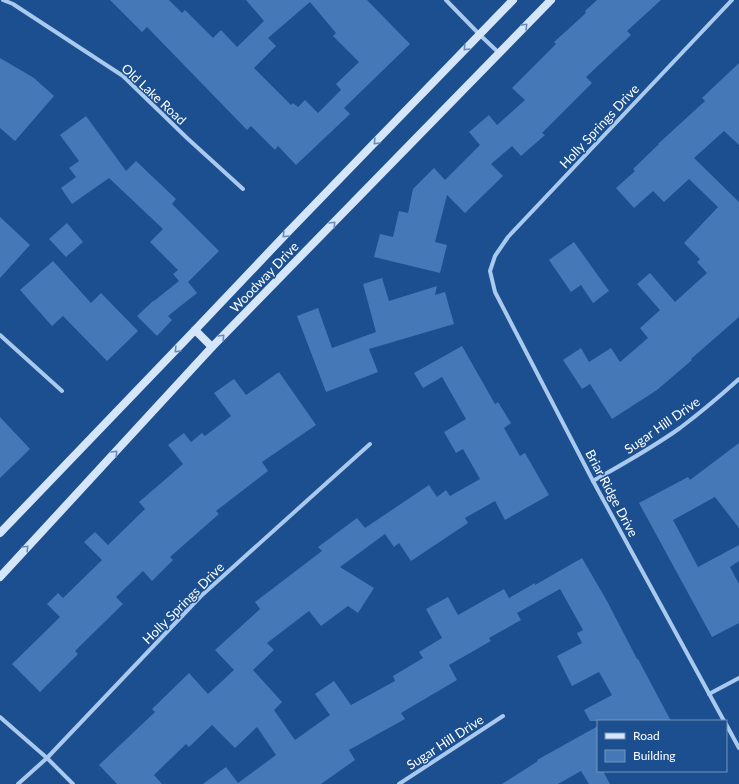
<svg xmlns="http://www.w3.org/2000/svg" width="739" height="784" font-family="Lato,sans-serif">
<rect width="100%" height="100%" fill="#1b4f8f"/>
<g fill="#4478b7" fill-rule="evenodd">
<path d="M110,0H169L182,13L185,10L213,38L221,30L237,47L264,21L246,0H367L410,44L344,108L350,114L296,165L278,146L275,150L251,126L247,130L147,27L142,32ZM310,2L336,33L333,36L359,62L336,84L341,90L318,113L305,100L298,107L293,103L291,105L254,68L276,46L268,38Z"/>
<path d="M597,0H661L627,31L631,35L586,77L592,83L542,133L545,135L521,156L512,146L491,164L503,176L465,213L447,195L435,242L447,245L440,273L374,257L380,234L393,237L399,211L408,213L413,189L434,168L445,180L480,145L469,132L489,115L497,125L525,100L512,88L556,44L554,42L586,13L585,11Z"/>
<path d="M0,58L34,78L54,96L15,141L0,128Z"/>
<path d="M739,63V145L724,131L694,158L739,202V317L691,359L692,360L657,390L612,419L590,384L582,389L563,360L581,348L589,362L611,348L620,362L648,338L640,328L660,310L637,284L650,273L675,302L707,273L697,262L700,259L684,243L718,207L689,179L664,202L653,191L634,208L616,188L635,171L633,169L659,144H658L705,101L702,98Z"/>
<path d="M86,116L126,171L136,161L176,199L172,204L219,251L188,282L197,293L168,316L172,320L157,336L137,316L153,301H154L179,281L173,274L178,270L150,242L163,229L109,178L72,204L61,188L76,177L69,168L79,161L60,135Z"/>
<path d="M0,217L30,245L0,278Z"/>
<path d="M67,223L83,242L66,257L49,239Z"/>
<path d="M574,242L609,291L593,303L581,285L571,292L549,260Z"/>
<path d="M53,261L91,303L101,293L138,331L107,361L63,316L52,326L20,290Z"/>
<path d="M382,278L389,301L437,286L435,295L445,292L454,324L369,349L378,372L326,392L297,316L318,308L332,348L376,332L363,284Z"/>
<path d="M462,346L495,404L498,402L511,423L504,428L520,456L525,453L549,495L505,520L495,501L465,518L468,523L411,561L399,543L394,547L385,534L340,567L374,588L358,613L348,606L321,626L309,611L267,643L274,650L253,670L282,702L274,710L295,740L330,715L315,694L334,681L351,705L395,681L393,676L423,658L419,652L442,638L426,609L448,597L458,615L504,589L509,598L535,583V585L582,558L607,601L637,659H638L671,721H590L584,710L612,695L599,672L572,686L557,656L582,643L577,633L583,630L560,589L517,613L521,620L489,638L491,641L449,665L457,680L401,713L405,719L349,750L355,760L321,784H203L226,767L238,783L276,755L257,727L235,748L212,725L189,747L186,744L154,775L162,784H117L99,765L155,712L152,709L189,673L208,694L234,670L215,650L260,609L255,602L322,551L318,547L357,518L365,528L429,485L437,497L446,490L450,496L480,479L463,449L456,453L444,432L466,419L442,377L423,388L414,373Z"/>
<path d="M279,372L316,425L262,462L268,471L216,511L219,514L170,557L173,560L152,581L143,571L116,597L123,604L75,651L78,654L40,692L12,664L60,617L47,604L58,593L63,598L102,560L84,542L95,532L108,545L145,509L139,502L183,464L168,445L184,433L191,442L202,433L205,436L231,416L214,393L234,379L246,395Z"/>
<path d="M0,417L30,449L0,478Z"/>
<path d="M739,443V528L715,497L673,520L698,567L739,545V561L730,567L739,584V623L712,637L639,503L688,477L690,480Z"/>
<path d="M598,726V771H603L610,784H589L581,771L558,784H502L538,761L537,760Z"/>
</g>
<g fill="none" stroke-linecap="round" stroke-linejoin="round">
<g stroke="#a9c9ee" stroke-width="4">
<path d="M3,0L13,4L123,76L187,138L243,189"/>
<path d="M446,0L480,35L499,53"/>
<path d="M0,335L62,391"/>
<path d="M593,481C623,464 652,448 680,428C700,413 720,396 739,379"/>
<path d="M709,694L739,678"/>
<path d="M0,717L47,758L73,784"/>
<path d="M724,721L593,481L495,292L490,271L495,256L508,237L732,0"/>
<path d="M726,724L739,748"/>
<path d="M18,784L47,758L201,596L370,444"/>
<path d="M399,784L503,716"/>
</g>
<g stroke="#d6e6fa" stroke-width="8">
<path d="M195,330L212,347"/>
<path d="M0,533L195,330L288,232L513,0"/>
<path d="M0,577L212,347L551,0"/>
</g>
</g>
<defs><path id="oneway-chevron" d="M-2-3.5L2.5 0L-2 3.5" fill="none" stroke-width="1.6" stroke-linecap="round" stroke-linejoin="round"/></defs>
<g stroke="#668bba">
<use href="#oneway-chevron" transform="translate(525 26) rotate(-45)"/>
<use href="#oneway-chevron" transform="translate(466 48) rotate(134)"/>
<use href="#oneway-chevron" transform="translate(376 142) rotate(134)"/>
<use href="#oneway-chevron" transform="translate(333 224) rotate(-46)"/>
<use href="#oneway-chevron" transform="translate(285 235) rotate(134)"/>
<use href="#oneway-chevron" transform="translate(222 337) rotate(-46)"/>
<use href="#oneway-chevron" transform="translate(177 350) rotate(134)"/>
<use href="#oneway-chevron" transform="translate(115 453) rotate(-47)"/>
<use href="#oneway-chevron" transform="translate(26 548) rotate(-47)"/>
</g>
<g text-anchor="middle" stroke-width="3" stroke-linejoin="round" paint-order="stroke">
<g font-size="13" fill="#fff" stroke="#1b4f8f">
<text transform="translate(154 94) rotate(43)" y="5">Old Lake Road</text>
<text transform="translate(599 126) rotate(-47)" y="5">Holly Springs Drive</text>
<text transform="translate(264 277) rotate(-46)" y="5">Woodway Drive</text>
<text transform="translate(662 425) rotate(-35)" y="5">Sugar Hill Drive</text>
<text transform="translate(612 493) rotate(62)" y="5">Briar Ridge Drive</text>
<text transform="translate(183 603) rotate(-45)" y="5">Holly Springs Drive</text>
<text transform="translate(445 742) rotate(-33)" y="5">Sugar Hill Drive</text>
</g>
</g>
<rect x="597" y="720" width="130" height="52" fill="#1b4f8f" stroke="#7695bc"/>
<rect x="605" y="733" width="20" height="6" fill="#d6e6fa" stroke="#7695bc"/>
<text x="633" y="740" font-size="12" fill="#ffffff">Road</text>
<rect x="605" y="750" width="20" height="12" fill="#4478b7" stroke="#7695bc"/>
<text x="633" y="760" font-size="12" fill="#ffffff">Building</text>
</svg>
